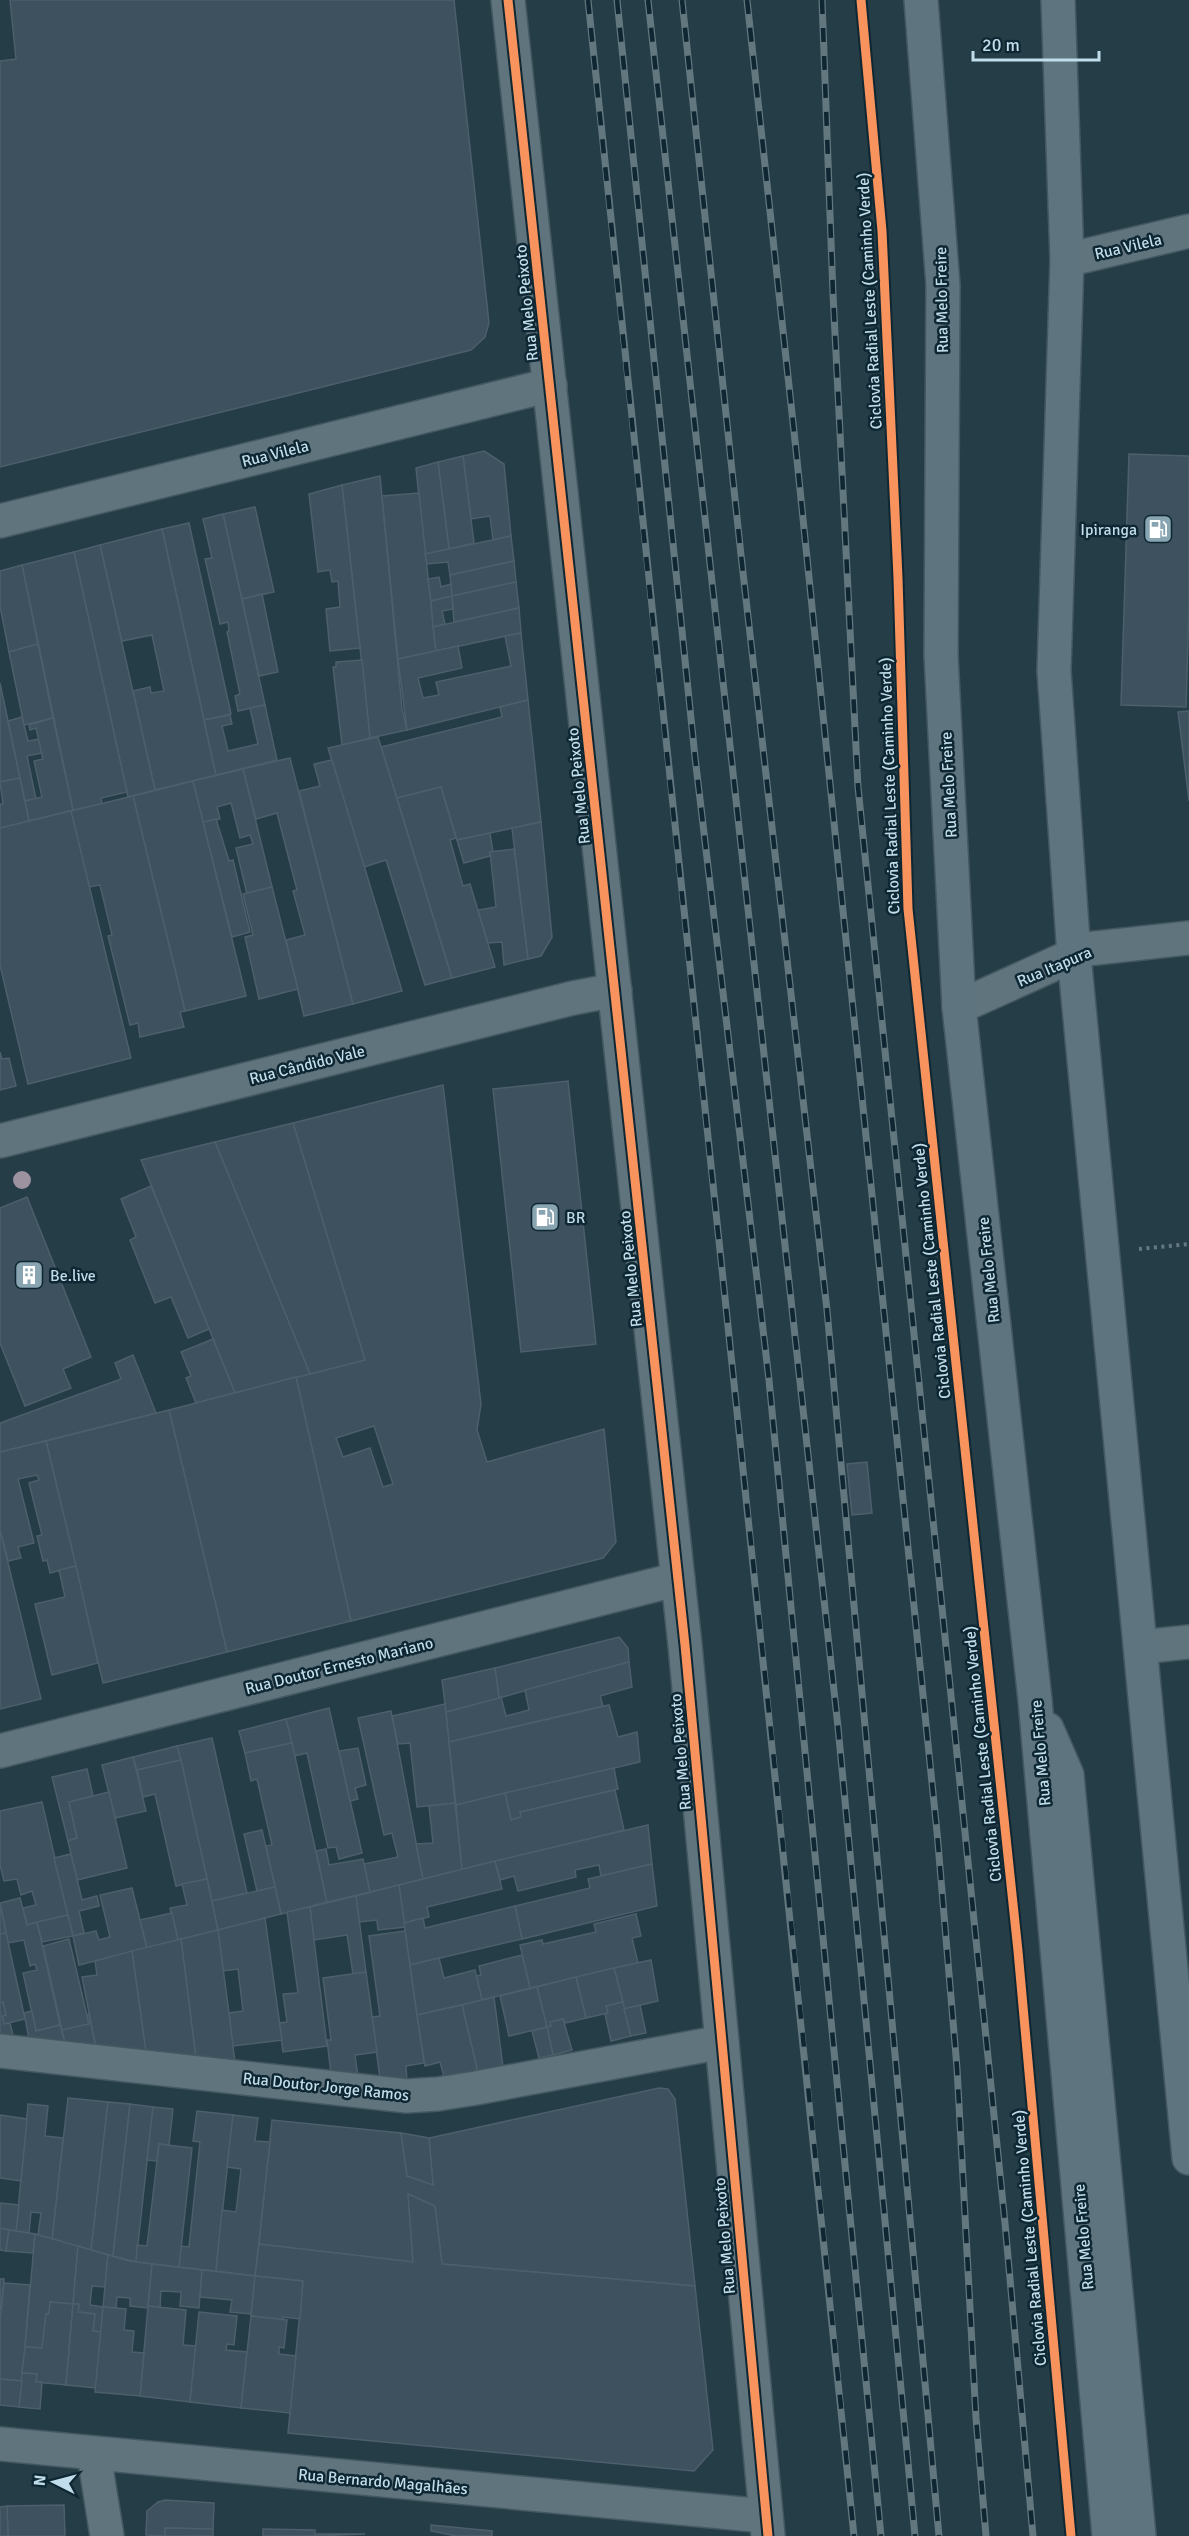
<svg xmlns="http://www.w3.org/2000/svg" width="1189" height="2536" font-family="Signika,sans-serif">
<rect width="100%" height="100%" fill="#243d47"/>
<g fill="#3d515e" stroke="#4d5f6b" stroke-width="1.5" fill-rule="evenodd">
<path d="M10,0H454L489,323L485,337L471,350L0,467V61L16,59Z"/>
<path d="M484,451L504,464L511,536L493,540L490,516L471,519L463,456Z"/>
<path d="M1129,454L1189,456V602L1186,707L1121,705Z"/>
<path d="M463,456L474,543L449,549L438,462Z"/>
<path d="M438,462L449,549L425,554L416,468Z"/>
<path d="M380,476L402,709L407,730L370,738L342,485Z"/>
<path d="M342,485L360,648L330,651L326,609L340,607L338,581L332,582L330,570L318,572L309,494Z"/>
<path d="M419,493L436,651L398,659L382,496Z"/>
<path d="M255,507L274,592L242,599L223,514Z"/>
<path d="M223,514L265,705L238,711L235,696L240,694L227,632L229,631L228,622L220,624L205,559L212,558L203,519Z"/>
<path d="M189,523L231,714L204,720L162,529Z"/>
<path d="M162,529L216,775L155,790L133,691L150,687L151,693L164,691L152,635L122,641L100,545Z"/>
<path d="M511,536L514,561L450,575L448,562L427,564L425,554Z"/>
<path d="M100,545L155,790L128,797L74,552Z"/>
<path d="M74,552L127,792L101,798L102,804L73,810L22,565Z"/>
<path d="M514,561L516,582L452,596L450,575Z"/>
<path d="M22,565L38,644L9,652L0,606V571Z"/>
<path d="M439,577L441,587L451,584L452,596L431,601L428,579Z"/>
<path d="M516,582L519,608L454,622L452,596Z"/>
<path d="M262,594L278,672L259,676L242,599Z"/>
<path d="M452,596L453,609L442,611L445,624L433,627L431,601Z"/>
<path d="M519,608L521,633L436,651L433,627Z"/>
<path d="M521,633L528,700L407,730L398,659L458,646L462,668L418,678L423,698L439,695L436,682L511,666L505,636Z"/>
<path d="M38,644L53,718L24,725L9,652Z"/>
<path d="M362,660L370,738L342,745L333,667H336V662Z"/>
<path d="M0,683L20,778L0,782Z"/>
<path d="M528,700L541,822L457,840L441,787L397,798L381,747L502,717L500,707Z"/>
<path d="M265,705L277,760L216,775L204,720L230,715L232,724L222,726L228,751L258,744L250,708Z"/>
<path d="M1189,711V801L1178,712Z"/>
<path d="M22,717L28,741L39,739L42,753L27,756L36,799L25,801L8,721Z"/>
<path d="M53,718L73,810L29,821L25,801L42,797L34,761L43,759L36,728L30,730L29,725Z"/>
<path d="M378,737L452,978L425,985L386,860L364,867L328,748Z"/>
<path d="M290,758L353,1004L304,1016L286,940L305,935L293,891L297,890L277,813L256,819L243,769Z"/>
<path d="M332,760L402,991L353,1004L299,791L320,786L314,764Z"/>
<path d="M243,769L272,887L247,894L236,848L253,844L250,835L240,838L231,803L217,807L220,819L203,822L193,781Z"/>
<path d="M20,778L29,821L0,828V804H3L0,782Z"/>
<path d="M193,781L246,996L185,1011L133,796Z"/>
<path d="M441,787L456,838L450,840L463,886L470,884L495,967L452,978L397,798Z"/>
<path d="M133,796L185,1011L180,1012L184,1027L140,1037L138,1023L130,1025L108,936L112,935L100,885L89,887L71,811Z"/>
<path d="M71,811L131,1058L28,1084L0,965V828Z"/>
<path d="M216,819L229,861L233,860L250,932L232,937L203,822Z"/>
<path d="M541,822L552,937L541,956L528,959L512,828Z"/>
<path d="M490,833L493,852H490V856L464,863L457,840Z"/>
<path d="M514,849L528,959L504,965L502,942L488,943L478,910L496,907L490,852Z"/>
<path d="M272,887L298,989L259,999L245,937L253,935L243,894Z"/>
<path d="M0,1052L2,1059L9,1058L16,1086L0,1090Z"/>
<path d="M568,1081L596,1344L521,1352L493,1089Z"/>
<path d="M443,1085L481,1404L477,1430L487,1462L604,1429L616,1542L603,1558L351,1621L296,1377L365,1360L293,1123ZM374,1426L393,1484L383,1487L370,1448L343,1457L336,1438Z"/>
<path d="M293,1123L365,1360L310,1374L215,1142Z"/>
<path d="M215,1142L310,1374L235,1393L141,1160Z"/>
<path d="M151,1186L209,1329L188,1338L171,1297L155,1303L130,1240L136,1237L121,1199Z"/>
<path d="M27,1197L91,1357L63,1369L71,1388L25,1406L0,1343V1208Z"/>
<path d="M213,1339L235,1393L196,1403L186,1378L191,1376L181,1352Z"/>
<path d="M133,1355L156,1413L0,1452V1423L121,1379L115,1363Z"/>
<path d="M296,1377L351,1621L227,1652L169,1410Z"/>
<path d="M169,1410L227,1652L103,1683L46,1441Z"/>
<path d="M46,1441L76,1566L50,1573L47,1560L43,1561L37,1536L42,1535L29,1483L39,1480L37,1475L18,1479L34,1543L18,1547L21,1558L8,1561L0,1530V1452Z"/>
<path d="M867,1462L872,1513L852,1515L847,1464Z"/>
<path d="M0,1530L41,1699L0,1709Z"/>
<path d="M76,1566L98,1663L52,1675L35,1604L65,1597L59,1570Z"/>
<path d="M619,1637L628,1648L629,1662L499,1698L495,1668Z"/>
<path d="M629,1662L632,1687L600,1696L603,1706L449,1742L446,1712L501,1697L506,1716L529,1710L525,1690Z"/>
<path d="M495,1668L499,1698L446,1712L442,1680Z"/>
<path d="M445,1704L455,1803L417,1807L410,1743L398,1744L392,1716Z"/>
<path d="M609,1705L618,1737L637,1732L640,1762L456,1805L449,1742Z"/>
<path d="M329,1708L362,1853L339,1859L336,1847L328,1848L307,1753L294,1756L286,1719Z"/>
<path d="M391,1711L423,1879L370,1892L364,1864L398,1857L392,1833L384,1835L358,1718Z"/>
<path d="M286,1719L292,1743L245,1753L239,1731Z"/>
<path d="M212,1738L247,1893L212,1901L177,1746Z"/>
<path d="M292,1743L327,1902L281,1914L266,1846L272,1845L257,1779L251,1781L245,1753Z"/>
<path d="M177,1746L181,1760L137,1770L133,1757Z"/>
<path d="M358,1748L366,1785L355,1788L358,1799L350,1801L339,1751Z"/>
<path d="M133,1757L146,1811L115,1818L102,1765Z"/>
<path d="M181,1760L207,1879L176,1886L155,1794L143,1797L137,1770Z"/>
<path d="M614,1768L618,1789L520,1812L521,1817L511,1820L505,1793Z"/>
<path d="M87,1769L93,1796L69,1802L77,1838L68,1841L52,1777Z"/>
<path d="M615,1790L624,1830L462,1870L456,1805L505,1793L511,1820L521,1817L520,1812Z"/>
<path d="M109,1792L127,1868L77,1880L68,1841L77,1838L69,1802Z"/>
<path d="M42,1802L68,1915L27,1925L23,1908L36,1905L32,1891L21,1895L17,1879L4,1881L0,1865V1811Z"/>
<path d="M455,1803L462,1870L423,1879L416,1844L433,1843L429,1806Z"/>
<path d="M648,1825L652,1864L601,1876L599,1865L575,1870L576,1877L518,1891L514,1876L500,1880L495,1861Z"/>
<path d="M262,1830L275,1887L257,1891L244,1834Z"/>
<path d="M326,1849L329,1865L363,1859L370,1892L327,1902L316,1851Z"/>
<path d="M71,1854L82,1900L97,1896L99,1906L79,1911L84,1933L73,1936L54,1858Z"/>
<path d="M495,1861L502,1889L427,1907L429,1917L404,1923L399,1885Z"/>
<path d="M652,1864L657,1906L522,1939L515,1906L590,1888L588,1879Z"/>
<path d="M207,1879L218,1930L178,1940L170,1908L187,1905L182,1884Z"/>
<path d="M399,1885L405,1927L378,1930L377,1920L359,1922L356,1896Z"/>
<path d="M275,1887L281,1914L218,1930L212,1901Z"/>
<path d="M132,1888L147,1948L79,1965L73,1936L96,1931L99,1940L110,1937L100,1895Z"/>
<path d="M356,1896L366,1972L353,1974L347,1935L314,1940L310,1907Z"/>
<path d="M20,1898L27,1925L37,1922L60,2025L36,2031L23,1973L37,1970L35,1964L30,1966L24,1940L8,1943L0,1903Z"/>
<path d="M515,1906L522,1939L410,1965L404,1923L423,1918L425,1928Z"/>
<path d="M310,1907L327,2046L283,2052L279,2023L287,2022L283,1994L298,1993L287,1912Z"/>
<path d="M1,1909L6,1933L0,1934V1909Z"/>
<path d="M172,1913L178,1940L147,1948L140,1920Z"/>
<path d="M636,1914L641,1936L632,1938L638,1963L530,1988L520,1945L542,1940L543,1944L596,1932L594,1924Z"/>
<path d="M68,1915L73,1936L42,1942L37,1922Z"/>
<path d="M265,1918L282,2040L233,2046L229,2013L243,2011L238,1969L223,1971L218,1930Z"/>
<path d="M218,1930L229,2013L235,2063L196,2059L181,1939Z"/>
<path d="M405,1931L424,2063L406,2066L407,2083L380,2079L372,2017L380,2016L369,1936Z"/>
<path d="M6,1933L25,2019L4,2024L2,2016L6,2015L3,2002L0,2003V1934Z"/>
<path d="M69,1939L89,2024L62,2030L43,1946Z"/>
<path d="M181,1939L196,2059L146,2053L132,1951Z"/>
<path d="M132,1951L146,2053L96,2048L82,1977L97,1975L95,1961Z"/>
<path d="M522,1955L530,1988L482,2000L476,1976L481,1975L479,1966Z"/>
<path d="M439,1958L444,1978L475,1970L482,2000L417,2015L410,1965Z"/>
<path d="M651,1960L658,2001L624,2009L614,1968Z"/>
<path d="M614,1968L623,2002L606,2006L608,2013L586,2018L576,1977Z"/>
<path d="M366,1972L377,2052L355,2055L358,2077L331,2074L327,2040H331L323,1978Z"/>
<path d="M576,1977L586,2018L566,2023L563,2019L550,2022L551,2026L547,2027L537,1987Z"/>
<path d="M537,1987L547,2027L509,2036L500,1996Z"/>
<path d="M494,1997L503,2067L478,2073L462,2005Z"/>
<path d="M3,2002L6,2015L2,2016L4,2024L10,2023L15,2043L0,2042V2003Z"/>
<path d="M623,2002L631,2036L611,2041L605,2014L608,2013L606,2006Z"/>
<path d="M462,2005L478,2073L445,2080L440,2062L425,2066L417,2015Z"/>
<path d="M640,2005L646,2033L631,2036L624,2009Z"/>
<path d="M32,2011L36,2031L60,2025L66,2046L30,2044L24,2013Z"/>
<path d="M89,2014L96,2048L66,2046L62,2030L89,2024L87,2015Z"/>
<path d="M563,2019L572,2050L553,2055L547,2027L551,2026L550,2022Z"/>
<path d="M547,2027L553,2055L539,2058L532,2031Z"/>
<path d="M659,2088L668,2089L675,2099L695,2286L442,2264L435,2206L408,2194L413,2262L259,2244L272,2120L401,2133L407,2176L433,2185L429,2138Z"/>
<path d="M68,2098L108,2102L91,2250L52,2239Z"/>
<path d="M108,2102L130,2104L113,2256L91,2250Z"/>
<path d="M28,2104L48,2106L45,2136L63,2138L52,2239L38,2235L41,2213L31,2212L29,2233L16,2231Z"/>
<path d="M130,2104L153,2107L136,2262L113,2256Z"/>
<path d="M153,2107L173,2109L169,2145L159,2144L157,2161L147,2160Z"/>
<path d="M197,2111L233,2115L216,2271L179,2267L181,2246L189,2247L200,2142L193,2141Z"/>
<path d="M0,2115L27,2119L21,2181L0,2178Z"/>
<path d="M233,2115L258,2118L255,2141L270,2142L255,2276L216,2271L222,2210L236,2212L241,2169L227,2167Z"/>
<path d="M401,2133L429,2138L433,2185L407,2176Z"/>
<path d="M159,2144L192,2148L179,2267L136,2262L137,2245L147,2246Z"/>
<path d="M408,2194L435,2206L442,2264L695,2286L713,2450L694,2471L288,2433L303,2281L255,2276L259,2244L413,2262Z"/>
<path d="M0,2203L19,2205L16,2231L0,2228Z"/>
<path d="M0,2228L9,2230L6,2251L0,2250Z"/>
<path d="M9,2230L35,2234L33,2253L6,2251Z"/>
<path d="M35,2234L78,2246L73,2304L50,2302L49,2314H46L42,2348L25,2347Z"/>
<path d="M78,2246L108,2255L105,2287L92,2286L90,2305L103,2307L101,2332L93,2331L95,2314L78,2312L79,2304H73Z"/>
<path d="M108,2255L129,2261L152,2264L148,2308L130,2306V2298L117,2297L116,2308L103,2307Z"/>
<path d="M152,2264L202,2270L199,2308L180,2306L181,2292L161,2291L160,2307L148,2306Z"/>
<path d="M202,2270L255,2276L251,2314L230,2312L232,2300L200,2297Z"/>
<path d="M255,2276L303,2281L300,2319L283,2317V2320L251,2316Z"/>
<path d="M0,2279H4L1,2310H0Z"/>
<path d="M4,2283L30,2285L22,2381L0,2379V2321Z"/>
<path d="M50,2302L73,2304L66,2385L36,2382L37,2374L22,2373L25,2347L42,2348L46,2314H49Z"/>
<path d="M73,2304H79L78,2312L95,2314L93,2331L101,2332L96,2388L66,2385Z"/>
<path d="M148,2306L186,2310L183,2345L196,2346L190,2402L140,2396Z"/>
<path d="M103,2307L126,2309L124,2330L134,2331L132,2352L144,2353L140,2396L95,2392Z"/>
<path d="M199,2312L237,2316L234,2345L227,2344L226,2350L247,2352L241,2408L190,2402Z"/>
<path d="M251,2316L287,2320L284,2348L279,2347V2354L296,2356L290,2413L241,2408Z"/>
<path d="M22,2373L37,2374L36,2382H42L40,2409L19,2407Z"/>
<path d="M0,2379L22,2381L19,2407L0,2405Z"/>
<path d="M165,2500L214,2503L213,2529L165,2528V2536L146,2535L147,2511L158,2502Z"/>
<path d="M64,2505L65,2536H8L7,2506Z"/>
<path d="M7,2506L8,2536H0V2507Z"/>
<path d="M431,2525L492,2531V2536H456L431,2531Z"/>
<path d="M165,2528L213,2529V2536H165Z"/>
<path d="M263,2529L315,2530V2536H263Z"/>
<path d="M316,2534H365L315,2536Z"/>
</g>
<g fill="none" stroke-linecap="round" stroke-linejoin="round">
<g stroke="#445861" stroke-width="36">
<g id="minor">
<path d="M1067,260L1189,231"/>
<path d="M0,521L550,385"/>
<path d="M959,1007L1087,949L1189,938"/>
<path d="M0,1141L573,998L615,990"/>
<path d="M1141,1647L1189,1642"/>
<path d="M0,1751L678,1579"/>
<path d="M0,2051L407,2096L438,2094L476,2088L722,2042"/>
<path d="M0,2444L765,2516"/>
<path d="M94,2455L107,2536"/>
</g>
</g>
<g stroke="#445861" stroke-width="36">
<path id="secondary" d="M508,0L685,1645L768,2536"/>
</g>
<g stroke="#445861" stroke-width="36">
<g id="trunk">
<path d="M921,0L943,285L941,655L959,1007L1035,1700L1109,2536"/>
<path d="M1058,0L1067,260L1054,671L1074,955L1189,2158"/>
<path d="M1047,1729L1067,1775L1139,2536"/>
</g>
</g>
<path stroke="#667881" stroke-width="4" stroke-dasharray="3 4.5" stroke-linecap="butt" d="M1139,1249L1189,1244"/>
<use href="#minor" stroke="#60747e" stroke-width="33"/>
<use href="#secondary" stroke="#60747e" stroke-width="33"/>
<use href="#trunk" stroke="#5e747e" stroke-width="33"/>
<g stroke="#63777f" stroke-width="7">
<g id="rail">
<path d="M588,0C675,846 769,1690 854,2536"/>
<path d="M617,0L695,757L769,1380L881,2536"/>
<path d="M648,0L838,1727L915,2536"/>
<path d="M682,0L741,555L827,1310L939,2536"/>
<path d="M747,0L796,450L937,1832L957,2068L976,2418L986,2536"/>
<path d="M822,0L833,294L858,787L1005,2223L1033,2536"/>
</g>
</g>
<use href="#rail" stroke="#0f2732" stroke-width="4.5" stroke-dasharray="14" stroke-linecap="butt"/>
<g stroke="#0f2732" stroke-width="13">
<g id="cycleway">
<path d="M508,0L685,1645L768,2536"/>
<path d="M861,0L882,231L898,578L908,909L1018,1951L1071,2536"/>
</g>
</g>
<use href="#cycleway" stroke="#f8935d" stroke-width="9"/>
</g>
<circle fill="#9c92a0" cx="22" cy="1180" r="9"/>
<defs>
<g id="fuel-square" transform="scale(1.5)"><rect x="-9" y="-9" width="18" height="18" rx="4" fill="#89a5b2" stroke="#0f2732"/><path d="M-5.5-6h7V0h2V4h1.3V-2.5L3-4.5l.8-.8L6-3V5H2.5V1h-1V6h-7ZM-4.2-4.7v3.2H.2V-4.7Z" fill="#fff"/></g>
<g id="building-square" transform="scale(1.5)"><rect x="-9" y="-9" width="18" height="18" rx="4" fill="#89a5b2" stroke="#0f2732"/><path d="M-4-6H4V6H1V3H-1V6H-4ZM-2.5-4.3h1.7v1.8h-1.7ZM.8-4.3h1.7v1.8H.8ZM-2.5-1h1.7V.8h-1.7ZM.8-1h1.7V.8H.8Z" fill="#fff"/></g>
</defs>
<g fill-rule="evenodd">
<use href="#fuel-square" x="1158" y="529"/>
<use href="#fuel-square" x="545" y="1217"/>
<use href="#building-square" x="29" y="1275"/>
</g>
<g text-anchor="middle" stroke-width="5" stroke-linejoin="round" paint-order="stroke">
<g font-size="16" fill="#c0ddeb" stroke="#0f2732">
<text transform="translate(1128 246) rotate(-13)" y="6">Rua Vilela</text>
<text transform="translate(941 300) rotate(-91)" y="6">Rua Melo Freire</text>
<text transform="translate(869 301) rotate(-93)" y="6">Ciclovia Radial Leste (Caminho Verde)</text>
<text transform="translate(526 303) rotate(-96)" y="6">Rua Melo Peixoto</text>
<text transform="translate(275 453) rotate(-14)" y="6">Rua Vilela</text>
<text transform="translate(948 785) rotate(-93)" y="6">Rua Melo Freire</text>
<text transform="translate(578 786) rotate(-96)" y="6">Rua Melo Peixoto</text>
<text transform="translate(889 786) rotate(-92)" y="6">Ciclovia Radial Leste (Caminho Verde)</text>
<text transform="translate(1054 966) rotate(-23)" y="6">Rua Itapura</text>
<text transform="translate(307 1064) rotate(-14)" y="6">Rua Cândido Vale</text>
<text transform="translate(630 1269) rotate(-96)" y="6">Rua Melo Peixoto</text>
<text transform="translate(988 1270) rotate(-96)" y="6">Rua Melo Freire</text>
<text transform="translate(931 1271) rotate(-96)" y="6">Ciclovia Radial Leste (Caminho Verde)</text>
<text transform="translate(339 1665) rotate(-14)" y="6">Rua Doutor Ernesto Mariano</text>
<text transform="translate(680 1752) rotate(-95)" y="6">Rua Melo Peixoto</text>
<text transform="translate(1040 1753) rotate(-95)" y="6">Rua Melo Freire</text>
<text transform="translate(982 1754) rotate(-96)" y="6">Ciclovia Radial Leste (Caminho Verde)</text>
<text transform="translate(326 2086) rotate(6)" y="6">Rua Doutor Jorge Ramos</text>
<text transform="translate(724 2236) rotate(-95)" y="6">Rua Melo Peixoto</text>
<text transform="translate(1083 2237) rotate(-95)" y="6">Rua Melo Freire</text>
<text transform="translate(1029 2238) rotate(-95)" y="6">Ciclovia Radial Leste (Caminho Verde)</text>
<text transform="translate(383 2481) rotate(5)" y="6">Rua Bernardo Magalhães</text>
</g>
<g font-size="16" fill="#c0ddeb" stroke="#0f2732" text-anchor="start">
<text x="1137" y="535" text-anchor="end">Ipiranga</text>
<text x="566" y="1223">BR</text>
<text x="50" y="1281">Be.live</text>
</g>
</g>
<g transform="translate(54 2482) rotate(276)" stroke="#0f2732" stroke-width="4.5" paint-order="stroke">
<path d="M0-4.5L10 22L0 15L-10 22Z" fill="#c0ddeb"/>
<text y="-9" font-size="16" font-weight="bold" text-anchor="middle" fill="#c0ddeb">N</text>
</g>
<path d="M973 51v9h126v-9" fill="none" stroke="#c0ddeb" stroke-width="3"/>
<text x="982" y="51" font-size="18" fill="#c0ddeb" stroke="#0f2732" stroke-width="4.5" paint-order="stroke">20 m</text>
</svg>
